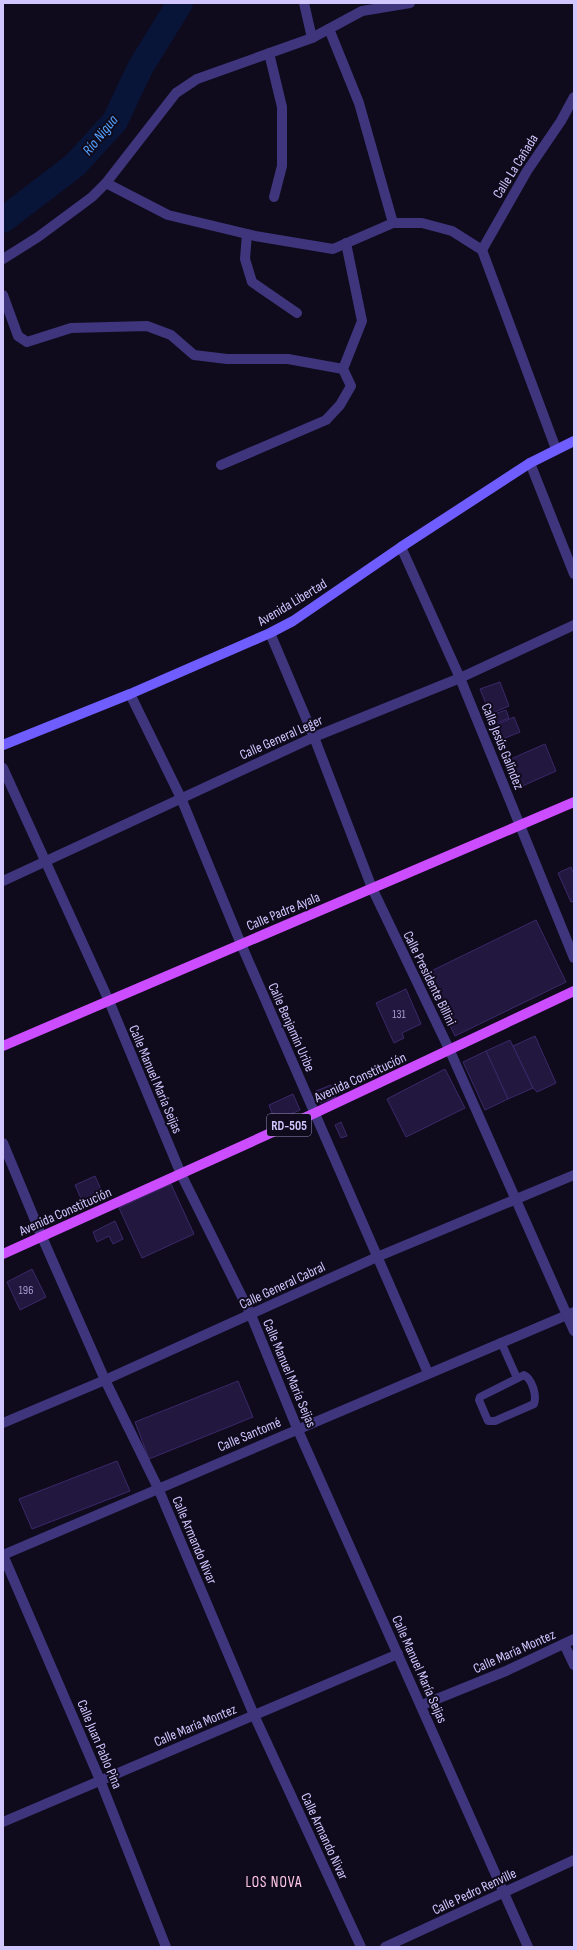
<svg xmlns="http://www.w3.org/2000/svg" width="577" height="1950" font-family="'Sofia Sans Condensed',sans-serif">
<rect width="100%" height="100%" fill="#0f0b1c"/>
<g fill="none" stroke-linecap="round" stroke-linejoin="round">
<path stroke="#081539" stroke-width="26" d="M3,220L75,165L115,121L140,68L180,3"/>
</g>
<g fill="#22173e" stroke="#3b286a">
<path d="M500,682L509,706L490,714L480,689Z"/>
<path d="M506,710L509,718L492,725L489,716Z"/>
<path d="M514,717L520,732L498,741L492,727Z"/>
<path d="M545,744L556,771L518,788L506,761Z"/>
<path d="M571,867L574,875V901L571,902L558,873Z"/>
<path d="M536,920L566,982L455,1036L425,974Z"/>
<path d="M406,989L421,1024L402,1033L404,1038L394,1043L376,1003Z"/>
<path d="M535,1036L556,1083L537,1092L533,1088L513,1046Z"/>
<path d="M510,1040L533,1088L508,1099L486,1051Z"/>
<path d="M486,1051L508,1099L485,1110L463,1062Z"/>
<path d="M445,1069L465,1108L406,1137L387,1099Z"/>
<path d="M331,1085L336,1097L320,1103L316,1091Z"/>
<path d="M293,1094L300,1110L275,1121L269,1105Z"/>
<path d="M341,1122L347,1136L341,1138L335,1125Z"/>
<path d="M95,1176L103,1194L83,1203L75,1185Z"/>
<path d="M171,1184L194,1234L142,1258L119,1208Z"/>
<path d="M115,1221L123,1239L113,1244L109,1236L97,1242L93,1232Z"/>
<path d="M32,1269L46,1297L20,1310L7,1282Z"/>
<path d="M238,1381L253,1417L149,1459L135,1422Z"/>
<path d="M117,1461L130,1491L32,1529L19,1499Z"/>
</g>
<g fill="none" stroke-linecap="round" stroke-linejoin="round">
<g stroke="#3e357c" stroke-width="8">
<path d="M501,1342L517,1378"/>
<path d="M524,1375C532,1379 537,1395 534,1404L495,1421H488L479,1400L480,1397Z"/>
</g>
<g stroke="#3e357c" stroke-width="10">
<path d="M304,3L312,38"/>
<path d="M329,29L359,103L393,223"/>
<path d="M269,53L282,107V166L274,197"/>
<path d="M106,183L168,215L255,236L333,249L393,223H422L452,231L482,250L556,449"/>
<path d="M247,234L245,259L252,282L297,313"/>
<path d="M482,250L527,171L561,121L574,97"/>
<path d="M3,259L38,237L92,197L106,183L176,93L197,79L312,38L362,11L410,3"/>
<path d="M3,295L18,336L27,342L71,328L147,326L171,335L194,355L227,359H288L343,369"/>
<path d="M530,463L574,574"/>
<path d="M221,465L326,420L340,405L351,386L343,369L362,321L346,243"/>
<path d="M130,694L181,798L241,944L428,1373"/>
<path d="M3,768L109,1001L181,1174L251,1315L297,1428L528,1947"/>
<path d="M3,881L314,737L460,678L574,625"/>
<path d="M3,1143L42,1237L105,1380L158,1488L254,1715L361,1947"/>
<path d="M3,1555L574,1312"/>
<path d="M3,1555L100,1780L166,1947"/>
<path d="M564,1644L574,1665"/>
<path d="M422,1705L506,1671L574,1639"/>
<path d="M3,1822L398,1654"/>
<path d="M385,1947L574,1860"/>
</g>
<g stroke="#3e357c" stroke-width="10">
<path d="M401,547L460,678L574,958"/>
<path d="M270,633L314,737L372,888L450,1051L574,1331"/>
<path d="M3,1423L105,1380L377,1257L574,1175"/>
</g>
<path stroke="#6f5dff" stroke-width="10" d="M3,745L130,694L270,633L293,621L401,547L530,463L574,441"/>
<g stroke="#cc4dff" stroke-width="10">
<path d="M3,1046L574,802"/>
<path d="M3,1254L315,1113L574,991"/>
</g>
</g>
<g text-anchor="middle" stroke-width="4" stroke-linejoin="round" paint-order="stroke">
<g font-size="12" fill="#a69acf">
<text x="399" y="1018">131</text>
<text x="26" y="1294">196</text>
</g>
<rect fill="#0f0b1c" stroke="#988ebb" stroke-width="1" x="267" y="1114" width="44" height="22" rx="3"/>
<g font-size="13" font-weight="bold" fill="#d2c6ff">
<text x="289" y="1130">RD-505</text>
</g>
<g font-size="14" fill="#d2c6ff" stroke="#0f0b1c">
<text transform="translate(515 166) rotate(-58)" y="5">Calle La Cañada</text>
<text transform="translate(292 602) rotate(-31)" y="5">Avenida Libertad</text>
<text transform="translate(281 737) rotate(-24)" y="5">Calle General Leger</text>
<text transform="translate(503 746) rotate(68)" y="5">Calle Jesús Galíndez</text>
<text transform="translate(283 911) rotate(-23)" y="5">Calle Padre Ayala</text>
<text transform="translate(430 978) rotate(64)" y="5">Calle Presidente Billini</text>
<text transform="translate(292 1027) rotate(66)" y="5">Calle Benjamín Uribe</text>
<text transform="translate(360 1077) rotate(-25)" y="5">Avenida Constitución</text>
<text transform="translate(156 1079) rotate(67)" y="5">Calle Manuel María Seijas</text>
<text transform="translate(65 1211) rotate(-24)" y="5">Avenida Constitución</text>
<text transform="translate(282 1285) rotate(-25)" y="5">Calle General Cabral</text>
<text transform="translate(290 1373) rotate(67)" y="5">Calle Manuel María Seijas</text>
<text transform="translate(249 1434) rotate(-23)" y="5">Calle Santomé</text>
<text transform="translate(195 1540) rotate(67)" y="5">Calle Armando Nivar</text>
<text transform="translate(514 1651) rotate(-24)" y="5">Calle María Montez</text>
<text transform="translate(420 1669) rotate(66)" y="5">Calle Manuel María Seijas</text>
<text transform="translate(195 1725) rotate(-23)" y="5">Calle María Montez</text>
<text transform="translate(100 1744) rotate(67)" y="5">Calle Juan Pablo Pina</text>
<text transform="translate(325 1836) rotate(65)" y="5">Calle Armando Nivar</text>
<text transform="translate(474 1891) rotate(-25)" y="5">Calle Pedro Renville</text>
</g>
<g font-size="15" font-style="italic" fill="#54a2ff" stroke="#0f0b1c">
<text transform="translate(100 135) rotate(-51)" y="5">Río Nigua</text>
</g>
<g font-size="15" letter-spacing="1" fill="#ffc8e6" stroke="#0f0b1c">
<text x="274" y="1887">LOS NOVA</text>
</g>
</g>
<rect width="577" height="1950" fill="none" stroke="#d2c6ff" stroke-width="8"/>
</svg>
